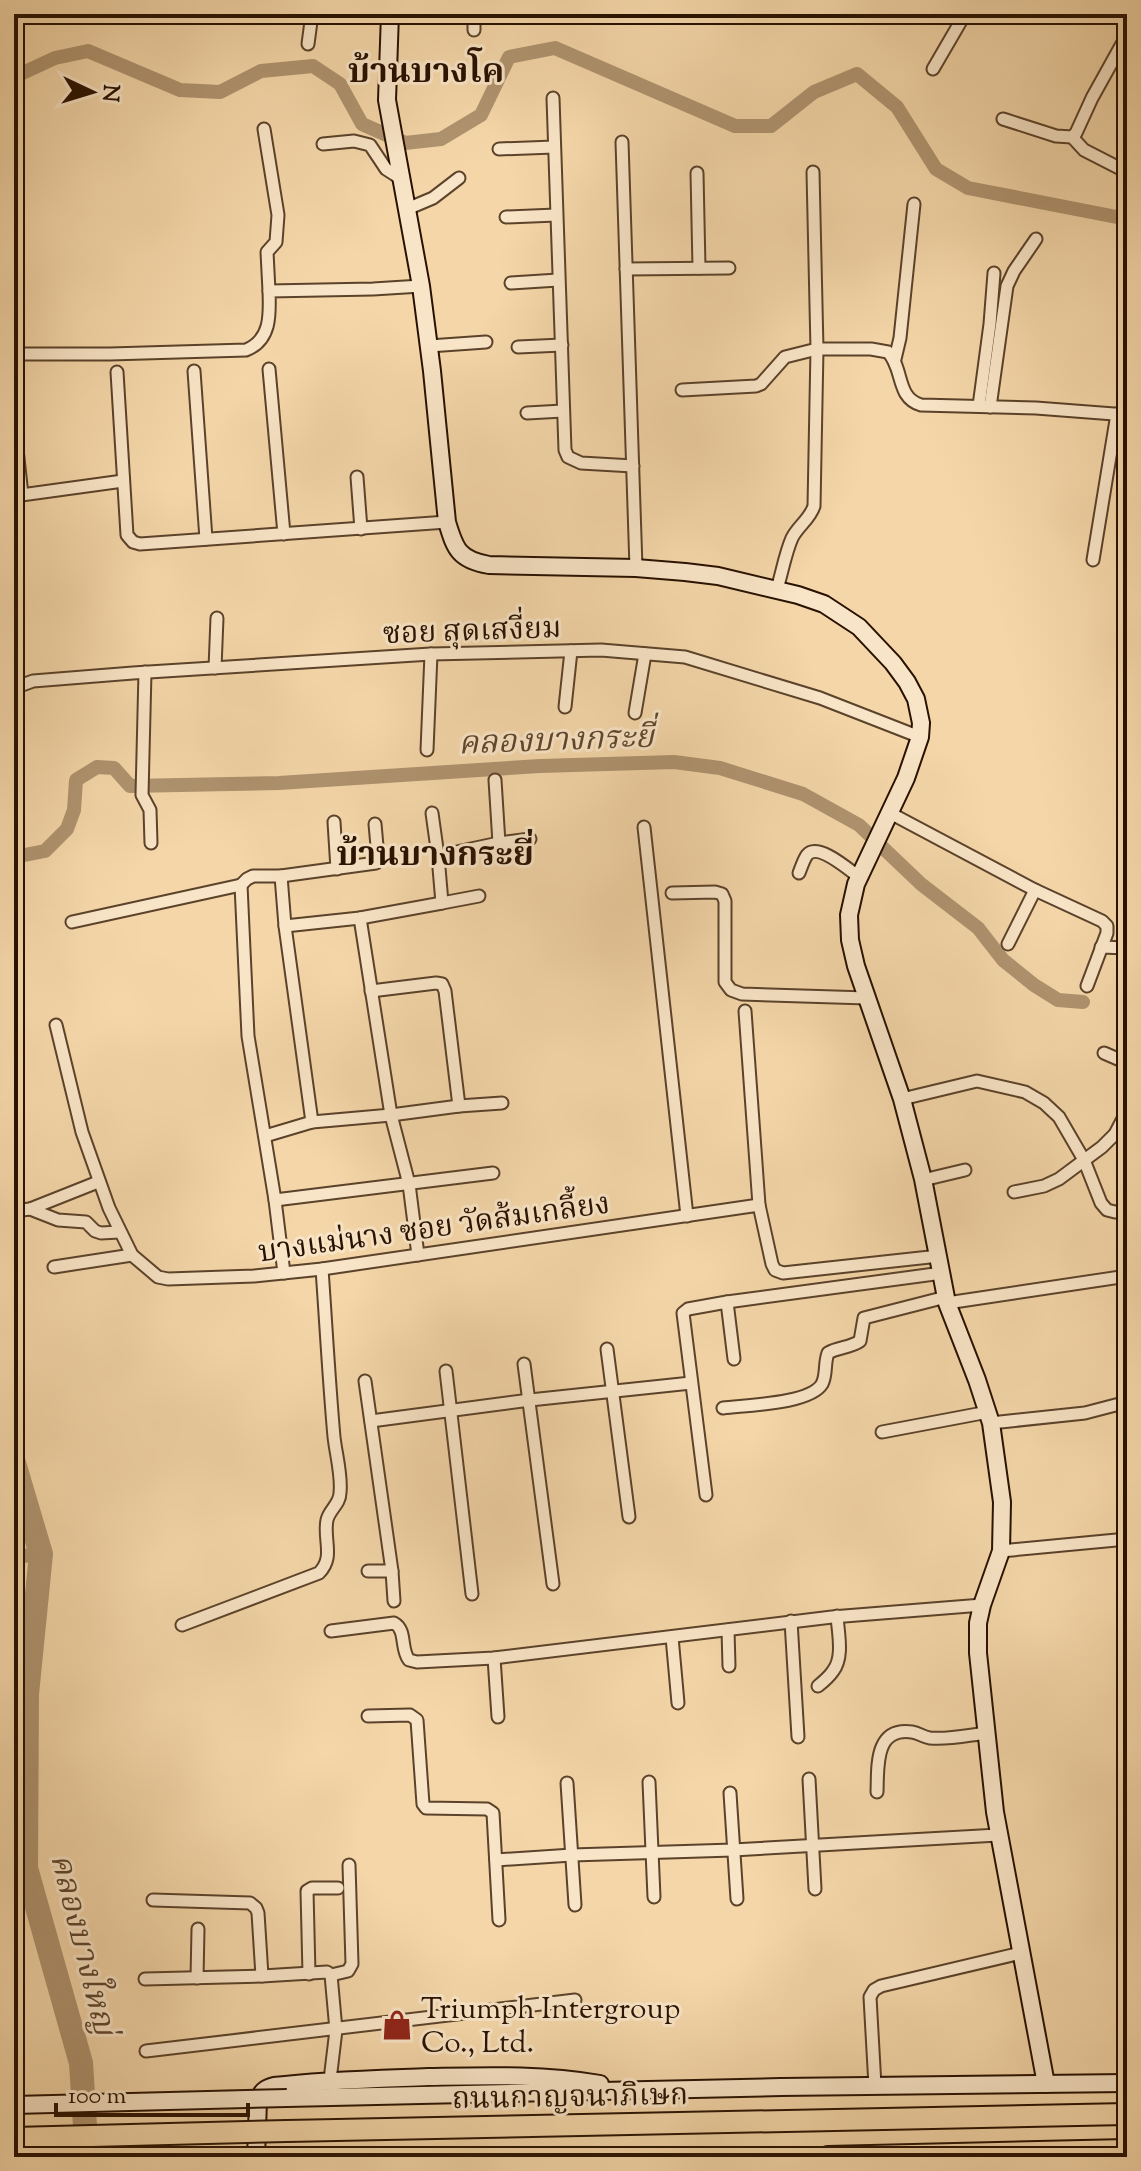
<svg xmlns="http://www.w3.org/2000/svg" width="1141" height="2171" font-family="'Sorts Mill Goudy','Noto Serif Thai',serif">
<rect width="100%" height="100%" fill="#f4d6a8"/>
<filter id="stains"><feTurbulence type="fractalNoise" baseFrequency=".0025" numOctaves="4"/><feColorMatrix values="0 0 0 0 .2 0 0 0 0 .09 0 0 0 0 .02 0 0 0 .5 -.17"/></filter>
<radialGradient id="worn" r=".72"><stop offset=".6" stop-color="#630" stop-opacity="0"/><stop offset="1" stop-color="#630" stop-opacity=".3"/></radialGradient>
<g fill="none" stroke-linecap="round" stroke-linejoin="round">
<g stroke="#af936f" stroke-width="14">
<path d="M14,77L55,58L88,51L180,90L220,92L261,71L313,66L340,84L362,124L405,143L441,139L481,115L509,57L555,48L735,126H771L814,92L857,74L897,107L936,169L968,188L1127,219"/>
<path d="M14,857L45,851L67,829L74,810L76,780L97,767L114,768L130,786L279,783L540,766L674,762L720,768L803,794L859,825L921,884L978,928L1003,960L1034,985L1058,1000L1083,1002"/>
<path d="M14,1557L41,1554"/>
</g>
<path stroke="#af936f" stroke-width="24" d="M14,1463L41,1554L27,1694L26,1868L81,2063L87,2157"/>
<g stroke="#5b422a" stroke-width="15">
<g id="street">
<path d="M474,14V30"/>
<path d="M308,44L312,14"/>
<path d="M933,69L965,14"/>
<path d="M553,98L565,450L568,457L581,463L633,466"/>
<path d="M1003,119L1056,136L1072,137L1076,133L1092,98L1127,35"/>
<path d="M264,129L278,215L276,242L267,252L269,291"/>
<path d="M1072,137L1084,150L1123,170"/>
<path d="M622,142L636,568"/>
<path d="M323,144L354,141L370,145L386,169L400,178"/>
<path d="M499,149L554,147"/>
<path d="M697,173L699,268"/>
<path d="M407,209L433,198L459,178"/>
<path d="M506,217L556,215"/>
<path d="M626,269L729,268"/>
<path d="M511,283L558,280"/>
<path d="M429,346L486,342"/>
<path d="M518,347L562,345"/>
<path d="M14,354H110L246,350C271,340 270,315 269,291L373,289L421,286"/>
<path d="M895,359L900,338L914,204"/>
<path d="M269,369L284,534"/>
<path d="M194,371L206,539"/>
<path d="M117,372L127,535L133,542L140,544L447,522"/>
<path d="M682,390L756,386L761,384L785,357L817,349L813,172"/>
<path d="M979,406L990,324L994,273"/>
<path d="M990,407L1007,286L1014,271L1036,239"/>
<path d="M527,413L563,411"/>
<path d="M14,421L22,495"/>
<path d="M357,477L361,529"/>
<path d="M14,496L123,481"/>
<path d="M1093,560L1117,414"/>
<path d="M777,589C782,573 785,554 792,538C798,526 810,519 814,506L817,349H871L888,352C904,369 896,398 921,405L1036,408L1127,415"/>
<path d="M215,668L217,618"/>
<path d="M145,672L142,795L150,810L151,843"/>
<path d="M14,688L33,681L133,673L431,654L601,650L685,657L820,698L920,737"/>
<path d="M565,707L571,651"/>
<path d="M635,713L645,654"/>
<path d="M427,750L431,654"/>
<path d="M432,813L438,856"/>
<path d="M890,813L1035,890L1102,921L1107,926V933L1087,986"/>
<path d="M334,822L337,869"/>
<path d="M644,827L687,1216"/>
<path d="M499,843L530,839"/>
<path d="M799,873C801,868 804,859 807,855C818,842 849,870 859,877"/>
<path d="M281,876L285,926L312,1122"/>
<path d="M241,885L247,879L253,876H281L376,863L378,857L375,824"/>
<path d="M672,893L715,892L722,894L725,901V982L731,990L742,994L867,998"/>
<path d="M442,903L479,896"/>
<path d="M360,918L391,1115L409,1184L418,1255"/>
<path d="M72,922L241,885L248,1036L275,1200L284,1273"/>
<path d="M285,926L360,918L442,903L438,856L499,843L495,780"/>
<path d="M1008,944L1035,890"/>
<path d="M1101,947L1127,948"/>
<path d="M745,1011L759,1205"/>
<path d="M56,1025L82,1132L109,1208L132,1255L158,1277L168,1279L254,1276L322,1269L759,1205L772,1264L775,1270L783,1273L939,1256"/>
<path d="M1104,1053L1127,1063"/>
<path d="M902,1099L977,1081L1025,1092L1044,1103L1059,1117L1084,1160L1101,1203L1107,1210L1115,1212L1127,1211"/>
<path d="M459,1106L502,1103"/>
<path d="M265,1136L312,1122L391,1115L459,1106L445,991L442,984L436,983L371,991"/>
<path d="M923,1180L965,1170"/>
<path d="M1014,1192L1044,1186L1059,1179L1102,1147L1115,1134L1127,1111"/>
<path d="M275,1200L493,1173"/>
<path d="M30,1209L98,1182"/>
<path d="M14,1211L30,1209L58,1220L86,1222L95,1231L101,1233L119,1232"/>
<path d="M54,1267L132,1255"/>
<path d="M727,1302L734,1359"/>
<path d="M947,1303L1127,1276"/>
<path d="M607,1349L629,1517"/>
<path d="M524,1364L553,1584"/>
<path d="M446,1371L472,1594"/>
<path d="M365,1381L392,1571L394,1601"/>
<path d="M723,1408C746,1405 810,1404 822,1384C827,1375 824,1363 828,1353C838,1347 850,1348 860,1341L864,1318L946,1297"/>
<path d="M371,1421L530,1400L691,1383"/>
<path d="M991,1423L1085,1413L1127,1402"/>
<path d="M882,1432L988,1412"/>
<path d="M706,1495L683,1313L688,1309L727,1302L942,1273"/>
<path d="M1001,1551L1127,1539"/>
<path d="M368,1571H392"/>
<path d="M791,1621L798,1737"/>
<path d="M182,1625L319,1573C335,1557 323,1540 327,1520C329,1510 340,1504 340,1493C342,1475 336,1455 334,1437C329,1381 326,1325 322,1269"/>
<path d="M728,1630L729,1666"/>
<path d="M331,1631L394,1623C407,1630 400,1649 409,1660L417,1662L494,1658L832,1617L982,1605"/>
<path d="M672,1637L678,1703"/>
<path d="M494,1658L498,1717"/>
<path d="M818,1686C823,1682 829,1677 833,1671C844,1657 838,1633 837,1616"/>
<path d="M368,1716L410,1715L417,1720L423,1804L426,1808L487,1809L493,1813L499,1920"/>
<path d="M809,1779L815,1889"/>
<path d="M649,1782L654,1897"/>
<path d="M567,1783L575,1905"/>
<path d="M877,1792C878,1767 874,1727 912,1732C919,1733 923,1737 930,1738C948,1740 969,1735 987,1733"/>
<path d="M730,1793L737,1899"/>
<path d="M496,1860L572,1855L733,1850L998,1835"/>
<path d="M153,1900L250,1903L256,1908L258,1913L262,1976L327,1972L331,1975L336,2030L330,2080"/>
<path d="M309,1974L307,1891L312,1888H338"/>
<path d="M331,1975L348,1971L352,1964L349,1865"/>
<path d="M197,1978L198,1929"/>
<path d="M145,1979L262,1976"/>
<path d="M146,2051L575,2000"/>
<path d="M875,2086L870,1997L874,1990L881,1986L1021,1953"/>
</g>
</g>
<g stroke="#281100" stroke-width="20">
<g id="secondary">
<path d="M390,14L387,100L421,286L432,371L447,522C455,549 459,560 489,565L636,568L685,572L718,576L798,595L824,604L859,627L893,663L907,682L916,699L921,723L920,737L906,778L856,884L849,915L850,940L856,966L902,1099L923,1179L947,1303L977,1380L991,1423L1002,1502L1001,1551L982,1605L978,1623V1653L995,1812L1046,2084"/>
<path d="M287,2098L781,2087L1127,2083"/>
<path d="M256,2157L258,2101C261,2092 265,2088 274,2086C325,2080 376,2079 428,2077C487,2076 541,2074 600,2084"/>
</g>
</g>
<g stroke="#281100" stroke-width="24">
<g id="highway">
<path d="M287,2131L1127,2114"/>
<path d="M828,2157L1127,2150"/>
</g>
</g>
<use href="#street" stroke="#f8e4c6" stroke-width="11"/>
<use href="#secondary" stroke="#f8e4c6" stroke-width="16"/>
<use href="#highway" stroke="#f4d6a8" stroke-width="20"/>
<g stroke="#281100" stroke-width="20" stroke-linecap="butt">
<path id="secondary-bridge" d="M14,2105L287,2098"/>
</g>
<g stroke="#281100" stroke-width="24" stroke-linecap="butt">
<path id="highway-bridge" d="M14,2138L287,2131"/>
</g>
<use href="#secondary-bridge" stroke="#f8e4c6" stroke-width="16"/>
<use href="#highway-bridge" stroke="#f4d6a8" stroke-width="20"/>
</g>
<defs>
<g id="shop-bare" transform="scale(2.4)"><path d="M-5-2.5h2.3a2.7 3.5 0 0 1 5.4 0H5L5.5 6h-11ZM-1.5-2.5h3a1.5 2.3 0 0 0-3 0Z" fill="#8f2418" stroke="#f8e4c6" stroke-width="2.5" paint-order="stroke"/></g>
</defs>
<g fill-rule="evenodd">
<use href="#shop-bare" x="397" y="2025"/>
</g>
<g text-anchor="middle" stroke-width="6" stroke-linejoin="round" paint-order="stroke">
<g font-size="30" fill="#281100" stroke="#f8e4c6">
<text transform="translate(472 630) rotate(-2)" y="10">ซอย สุดเสงี่ยม</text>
<text transform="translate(434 1227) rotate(-8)" y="10">บางแม่นาง ซอย วัดส้มเกลี้ยง</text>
<text transform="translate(570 2096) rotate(-1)" y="10">ถนนกาญจนาภิเษก</text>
</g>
<g font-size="30" fill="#281100" stroke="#f8e4c6" text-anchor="start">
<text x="421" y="2018">Triumph Intergroup<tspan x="421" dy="34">Co., Ltd.</tspan></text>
</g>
<g font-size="32" font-style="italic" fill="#5e452c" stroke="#f8e4c6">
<text transform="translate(556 739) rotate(-2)" y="11">คลองบางกระยี่</text>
<text transform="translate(84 1944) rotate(76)" y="11">คลองบางใหญ่</text>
</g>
<g font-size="34" font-weight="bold" fill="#281100" stroke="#f8e4c6">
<text x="426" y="82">บ้านบางโค</text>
<text x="435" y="865">บ้านบางกระยี่</text>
</g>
</g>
<rect width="1141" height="2171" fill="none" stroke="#f4d6a8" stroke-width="48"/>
<rect x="16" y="16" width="1109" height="2139" fill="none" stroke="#281100" stroke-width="4"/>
<rect x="24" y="24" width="1093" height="2123" fill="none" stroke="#281100" stroke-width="2"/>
<g transform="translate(92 92) rotate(94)" stroke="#f8e4c6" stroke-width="6" paint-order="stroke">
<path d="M0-6L14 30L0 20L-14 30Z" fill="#281100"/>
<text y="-12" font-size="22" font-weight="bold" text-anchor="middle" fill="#281100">N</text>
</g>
<path d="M56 2103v12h192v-12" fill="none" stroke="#281100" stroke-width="4"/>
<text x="68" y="2103" font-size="24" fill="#281100" stroke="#f8e4c6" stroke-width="6" paint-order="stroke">100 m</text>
<rect width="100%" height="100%" filter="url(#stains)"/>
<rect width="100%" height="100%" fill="url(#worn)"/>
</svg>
